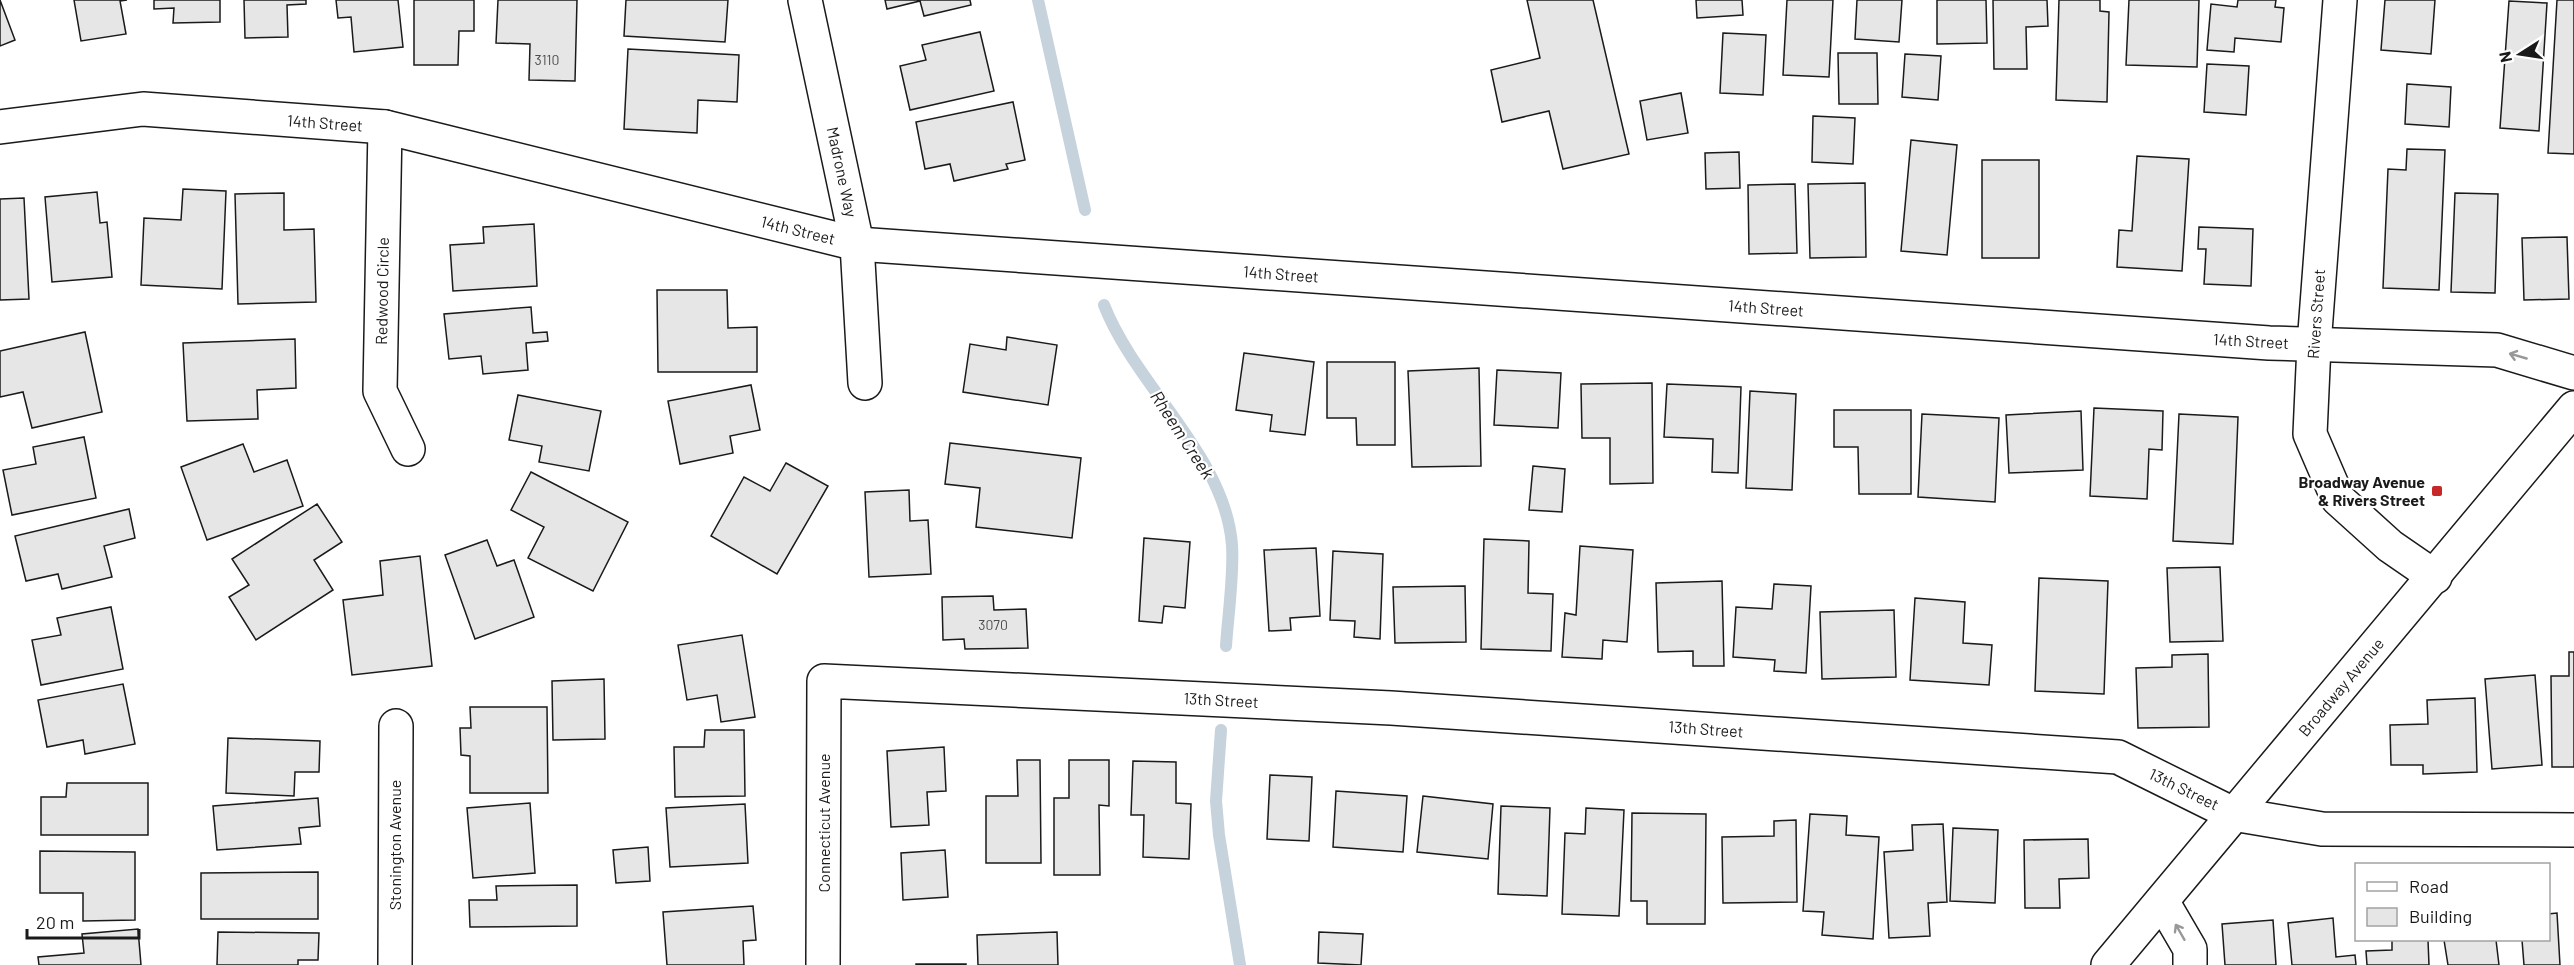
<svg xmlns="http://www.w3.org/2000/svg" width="2574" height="965" font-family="Barlow,sans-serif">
<rect width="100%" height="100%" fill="#fff"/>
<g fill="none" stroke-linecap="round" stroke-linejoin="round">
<g stroke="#c6d2dc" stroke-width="12">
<path d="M1038,0L1085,210"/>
<path d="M1104,305C1136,387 1225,455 1232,545C1234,575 1228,615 1226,646"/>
<path d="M1221,730L1216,801L1219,835L1240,965"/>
</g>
</g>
<g fill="#e6e6e6" stroke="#1a1a1a" stroke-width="1.5">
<path d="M0,0L15,40L0,46Z"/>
<path d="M74,0H127L120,1L126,34L81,41Z"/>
<path d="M154,0H220V22L173,23L174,8L154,9Z"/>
<path d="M244,0H306V4L287,5L288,37L245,38Z"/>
<path d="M336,0H398L403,47L354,52L351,17L338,18Z"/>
<path d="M414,0H474V31H459L458,65H414Z"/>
<path d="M498,0H577L575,81L529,80L530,44L496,43Z"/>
<path d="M626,0H728L725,42L624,36Z"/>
<path d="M885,0H970L971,5L924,16L920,1L887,9Z"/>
<path d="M1527,0H1593L1629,154L1563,169L1549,111L1502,122L1491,70L1540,58Z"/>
<path d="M1696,0H1742L1743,15L1697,18Z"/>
<path d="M1787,0H1833L1829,77L1783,75Z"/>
<path d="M1857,0H1902L1899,42L1855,39Z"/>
<path d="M1937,0H1986L1987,43L1937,44Z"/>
<path d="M1993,0H2047L2048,26L2026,27L2027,69H1994Z"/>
<path d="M2059,0H2100V11L2109,12L2107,102L2056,100Z"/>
<path d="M2129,0H2199L2197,67L2126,65Z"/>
<path d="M2238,0H2276L2275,7L2284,8L2281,42L2235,38L2234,52L2207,50L2211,4L2237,7Z"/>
<path d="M2385,0H2435L2431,54L2381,50Z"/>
<path d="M2557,0H2574V154L2548,153Z"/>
<path d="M2509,1L2547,3L2539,131L2500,128Z"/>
<path d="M980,32L994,91L910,110L900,66L926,60L922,45Z"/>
<path d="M1723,33L1766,35L1763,95L1720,93Z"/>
<path d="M628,49L739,55L737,102L698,100L697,133L624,129Z"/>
<path d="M1838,53H1877L1878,104H1839Z"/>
<path d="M1905,54L1941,56L1938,100L1902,97Z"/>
<path d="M2207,64L2249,66L2246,115L2204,112Z"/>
<path d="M2407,84L2451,87L2449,127L2405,124Z"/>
<path d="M1681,93L1688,133L1647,140L1640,101Z"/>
<path d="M1013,102L1025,160L1006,164L1008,169L954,181L950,164L925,169L916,122Z"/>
<path d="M1813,116L1855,118L1853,164L1812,162Z"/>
<path d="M1911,140L1957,145L1947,255L1901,251Z"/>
<path d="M2407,149L2445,150L2439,290L2383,288L2388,169L2406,170Z"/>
<path d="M1739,152L1740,188L1706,189L1705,153Z"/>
<path d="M2137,156L2189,159L2182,271L2117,267L2119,230L2132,231Z"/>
<rect x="1982" y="160" width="57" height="98"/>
<path d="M1865,183L1866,257L1810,258L1808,184Z"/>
<path d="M1795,184L1797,253L1749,254L1748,185Z"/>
<path d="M183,189L226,191L222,289L141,285L144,218L181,220Z"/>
<path d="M97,192L100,223L107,222L112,277L52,282L45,197Z"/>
<path d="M284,193V230L314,229L316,302L238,304L235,194Z"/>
<path d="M2455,193L2498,194L2495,293L2451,292Z"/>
<path d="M24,198L29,299L0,300V199Z"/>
<path d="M534,224L537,286L453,291L450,245L484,243L483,227Z"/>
<path d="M2199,227L2253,229L2251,286L2204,284L2206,249H2198Z"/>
<path d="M2567,237L2569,299L2524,300L2522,238Z"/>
<path d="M657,290H727L728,328L757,327V372H658Z"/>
<path d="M531,307L533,333L547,332L548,341L526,343L528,370L483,374L481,356L449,359L444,314Z"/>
<path d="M85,332L102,412L32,428L23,392L0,397V351Z"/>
<path d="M1007,337L1057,345L1048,405L963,392L970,344L1006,350Z"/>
<path d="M295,339L296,388L257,390L258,419L187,421L183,343Z"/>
<path d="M1244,353L1314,362L1305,435L1270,431L1272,415L1236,410Z"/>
<path d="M1327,362H1395V445H1357L1356,418H1327Z"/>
<path d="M1479,368L1481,466L1412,467L1408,371Z"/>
<path d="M1497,370L1561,373L1558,428L1494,425Z"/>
<path d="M1652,383L1653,483L1610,484V438H1582L1581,384Z"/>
<path d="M1667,384L1741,387L1738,473L1712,472L1713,439L1664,437Z"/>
<path d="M751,385L760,430L730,436L733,453L680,464L668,401Z"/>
<path d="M1750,391L1796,394L1792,490L1746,488Z"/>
<path d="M518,395L601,411L589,471L539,462L542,446L509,440Z"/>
<path d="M2094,408L2163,411L2162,450L2149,449L2147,499L2090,496Z"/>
<path d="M1834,410H1911V494H1859L1858,447H1834Z"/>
<path d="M2081,411L2083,470L2009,473L2006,415Z"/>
<path d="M1922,414L1999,418L1995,502L1918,497Z"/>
<path d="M2179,414L2238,417L2233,544L2173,541Z"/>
<path d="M84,437L96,498L12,515L3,470L36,464L33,447Z"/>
<path d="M950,443L1081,458L1072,538L976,527L980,488L945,484Z"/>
<path d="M243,444L254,472L287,460L303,506L207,540L181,467Z"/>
<path d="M786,463L828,486L777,574L711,536L744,477L770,491Z"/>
<path d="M1533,466L1565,469L1562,512L1529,510Z"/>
<path d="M531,472L628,522L593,591L528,558L544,527L511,510Z"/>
<path d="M909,490L910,521L928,520L931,574L869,577L865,492Z"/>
<path d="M317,504L342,542L314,560L333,590L256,640L229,597L249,585L232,559Z"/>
<path d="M129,509L135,538L104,546L112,577L62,589L58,574L26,581L15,536Z"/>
<path d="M1144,538L1190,542L1185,608L1164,606L1162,623L1139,621Z"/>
<path d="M1484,539L1529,541L1528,593L1553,594L1551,651L1481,649Z"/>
<path d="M487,540L497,566L514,560L534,617L475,639L445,555Z"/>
<path d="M1580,546L1633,550L1627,642L1603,640L1602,659L1562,657L1565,613L1576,615Z"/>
<path d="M1316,548L1320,616L1290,618L1291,630L1269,631L1264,550Z"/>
<path d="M1333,551L1383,554L1380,639L1354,637L1355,621L1330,620Z"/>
<path d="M420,556L432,666L352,675L343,600L383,595L380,561Z"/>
<path d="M2220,567L2223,641L2170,642L2167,568Z"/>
<path d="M2039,578L2108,581L2104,694L2035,691Z"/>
<path d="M1722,581L1724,666H1693V651L1658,652L1656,583Z"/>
<path d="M1774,584L1811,586L1806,673L1774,671L1775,660L1733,657L1736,607L1772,609Z"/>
<path d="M1465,586L1466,642L1395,643L1393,587Z"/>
<path d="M993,596L994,610L1026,609L1028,648L965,649L964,639L943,640L942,597Z"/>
<path d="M1915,598L1965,602L1963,643L1992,645L1989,685L1910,680Z"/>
<path d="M111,607L123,669L41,685L32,640L61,635L57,618Z"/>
<path d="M1894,610L1896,677L1822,679L1820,612Z"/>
<path d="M742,635L755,717L721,722L717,695L687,700L678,645Z"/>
<path d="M2569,652H2574V767H2552L2551,676H2569Z"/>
<path d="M2208,654L2209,727L2138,728L2136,668L2172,667V655Z"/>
<path d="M2535,675L2542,765L2492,769L2485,679Z"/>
<path d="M604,679L605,739L553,740L552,681Z"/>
<path d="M123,684L135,744L85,754L83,740L47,747L38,700Z"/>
<path d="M2475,698L2477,772L2423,774V765H2391L2390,725L2428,724L2427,700Z"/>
<path d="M470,707H547L548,793H470V756L461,755L460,728H471Z"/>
<path d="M705,730H744L745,796L675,797L674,747H704Z"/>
<path d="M228,738L320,741L319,772H295L294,796L226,793Z"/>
<path d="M944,747L946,791L927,792L929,825L891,827L887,751Z"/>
<path d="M1017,760H1040L1041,863H986V796H1018Z"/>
<path d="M1069,760H1109V806L1099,805L1100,875H1054V798H1069Z"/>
<path d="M1133,761L1176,762V803L1191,804L1189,859L1143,857L1144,815H1131Z"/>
<path d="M1270,775L1312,777L1309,841L1267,839Z"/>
<path d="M67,783H148V835H41V797H66Z"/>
<path d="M1336,791L1407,796L1403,852L1333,847Z"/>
<path d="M1423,796L1493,804L1488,859L1417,852Z"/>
<path d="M318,798L320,826L299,828L301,844L217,850L213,806Z"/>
<path d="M530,803L535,873L473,878L467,808Z"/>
<path d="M745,804L748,863L670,867L666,808Z"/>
<path d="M1501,806L1550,808L1547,896L1498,894Z"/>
<path d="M1586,808L1624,810L1619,916L1562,914L1565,833L1585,834Z"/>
<path d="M1632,813L1706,814L1705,924H1647V901H1631Z"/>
<path d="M1810,814L1847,816L1846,835L1879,837L1873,939L1822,935L1824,912L1803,911Z"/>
<path d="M1796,820L1797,902L1723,903L1722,837L1774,836V821Z"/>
<path d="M1943,824L1947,902L1928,903L1930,936L1889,938L1884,852L1913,850L1912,825Z"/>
<path d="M1953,828L1998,830L1995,903L1950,901Z"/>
<path d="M2088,839L2089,878L2059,879L2060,908H2025L2024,840Z"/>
<path d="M648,847L650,881L616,883L613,850Z"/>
<path d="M945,850L948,897L903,900L901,853Z"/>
<path d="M40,851L135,852V920L83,921V893H40Z"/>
<path d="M318,872V919H201V873Z"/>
<path d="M577,885V926L470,927L469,900H497L496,886Z"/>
<path d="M753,906L756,940L743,941L744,965H667L663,912Z"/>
<path d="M2557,913L2560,965H2524L2522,940H2548V914Z"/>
<path d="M2333,918L2336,957L2355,955L2356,965H2292L2288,923Z"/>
<path d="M2273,920L2276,965H2225L2222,924Z"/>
<path d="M138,929L141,965H39L38,957L84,953L82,934Z"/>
<path d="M218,932L319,933L318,960H298V965H217Z"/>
<path d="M1057,932L1058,965H978L977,935Z"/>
<path d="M1319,932L1363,934L1361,965L1318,963Z"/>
<path d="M2392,940H2428L2429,965H2367L2366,951L2392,950Z"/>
<path d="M2444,940H2496L2499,965H2448Z"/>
<rect x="916" y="964" width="50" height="1"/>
</g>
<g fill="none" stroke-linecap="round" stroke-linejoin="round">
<g stroke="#1a1a1a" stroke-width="36">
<g id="street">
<path d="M805,0L857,244L865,383"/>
<path d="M2340,0L2314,345L2310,434L2338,499L2390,546L2435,577"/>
<path d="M0,127L143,109L385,127L857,244L2269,343L2497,350L2574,373"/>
<path d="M385,127L380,391L408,449"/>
<path d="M2162,901L2190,949V965"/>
<path d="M395,965L396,726"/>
<path d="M823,965L824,681L1391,708L2118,757L2233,814L2322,829L2574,830"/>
</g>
</g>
<g stroke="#1a1a1a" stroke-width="36">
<path id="secondary" d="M2108,965L2574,408"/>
</g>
<use href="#street" stroke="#fff" stroke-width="33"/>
<use href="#secondary" stroke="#fff" stroke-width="33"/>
</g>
<defs><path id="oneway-shaft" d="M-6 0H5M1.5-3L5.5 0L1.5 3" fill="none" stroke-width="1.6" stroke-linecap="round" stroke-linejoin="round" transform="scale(1.5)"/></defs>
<g stroke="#989898">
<use href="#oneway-shaft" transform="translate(2518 356) rotate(-164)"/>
<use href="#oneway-shaft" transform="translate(2180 932) rotate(-120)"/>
</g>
<rect fill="#c62828" stroke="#fff" stroke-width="2" x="2431" y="485" width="12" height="12" rx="3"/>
<g text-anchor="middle" stroke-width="4.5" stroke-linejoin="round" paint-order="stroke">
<g font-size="14" fill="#4d4d4d">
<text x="547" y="65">3110</text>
<text x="993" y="630">3070</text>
</g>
<g font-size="16" fill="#1a1a1a" stroke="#fff">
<text transform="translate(325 123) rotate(4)" y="6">14th Street</text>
<text transform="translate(842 172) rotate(78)" y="6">Madrone Way</text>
<text transform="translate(798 230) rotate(14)" y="6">14th Street</text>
<text transform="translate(1281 274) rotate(4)" y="6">14th Street</text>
<text transform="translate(382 291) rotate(-89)" y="6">Redwood Circle</text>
<text transform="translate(1766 308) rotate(4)" y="6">14th Street</text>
<text transform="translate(2316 314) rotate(-86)" y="6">Rivers Street</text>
<text transform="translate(2251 341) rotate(3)" y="6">14th Street</text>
<text transform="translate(2341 687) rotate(-50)" y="6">Broadway Avenue</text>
<text transform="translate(1221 700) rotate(3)" y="6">13th Street</text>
<text transform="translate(1706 729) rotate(4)" y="6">13th Street</text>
<text transform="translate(2184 789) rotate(26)" y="6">13th Street</text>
<text transform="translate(824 823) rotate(-90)" y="6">Connecticut Avenue</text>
<text transform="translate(395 845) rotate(-90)" y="6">Stonington Avenue</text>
</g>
<g font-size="16" font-weight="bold" fill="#1a1a1a" stroke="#fff" text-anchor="end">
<text x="2425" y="488">Broadway Avenue<tspan x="2425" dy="18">&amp; Rivers Street</tspan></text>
</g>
<g font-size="18" font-style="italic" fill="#1a1a1a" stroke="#fff">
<text transform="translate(1182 435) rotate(57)" y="6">Rheem Creek</text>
</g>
</g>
<rect x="2355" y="863" width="195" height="78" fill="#ffffff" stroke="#a3a3a3" stroke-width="1.5"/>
<rect x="2367" y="882" width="30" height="9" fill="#ffffff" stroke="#a3a3a3" stroke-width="1.5"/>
<text x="2409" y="893" font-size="18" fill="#1a1a1a">Road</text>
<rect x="2367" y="908" width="30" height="18" fill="#e6e6e6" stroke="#a3a3a3" stroke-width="1.5"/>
<text x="2409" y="923" font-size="18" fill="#1a1a1a">Building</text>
<g transform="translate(2520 54) rotate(258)" stroke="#ffffff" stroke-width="4.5" paint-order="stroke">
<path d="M0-4.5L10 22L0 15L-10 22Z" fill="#1a1a1a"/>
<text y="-9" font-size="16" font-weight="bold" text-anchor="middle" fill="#1a1a1a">N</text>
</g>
<path d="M27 929v9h112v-9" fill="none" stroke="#1a1a1a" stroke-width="3"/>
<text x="36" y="929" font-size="18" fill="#1a1a1a" stroke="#ffffff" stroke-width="4.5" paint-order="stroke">20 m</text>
</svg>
